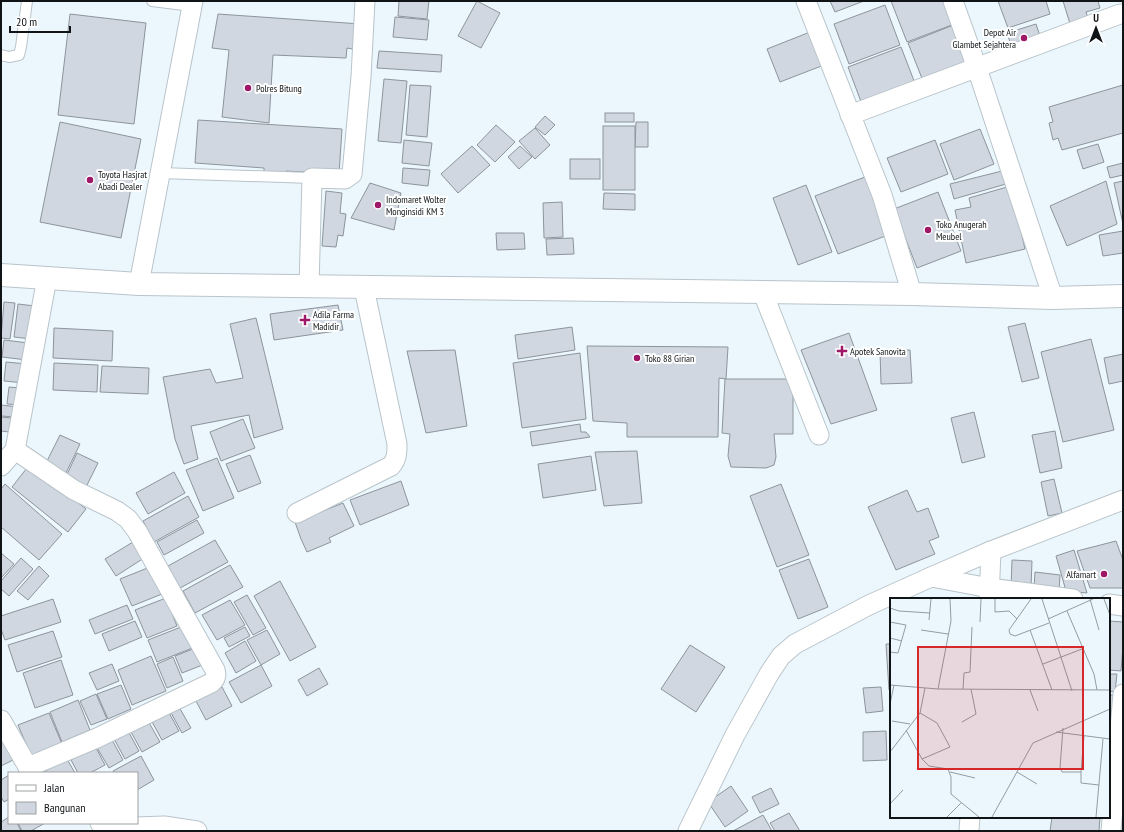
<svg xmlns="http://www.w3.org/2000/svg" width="1124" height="832" font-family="'PT Sans Narrow',sans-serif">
<rect width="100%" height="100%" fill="#ebf7fd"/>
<g fill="#d0d7e0" stroke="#8d949c">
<path d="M399,1H429L427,19L398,16Z"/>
<path d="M477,1L500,13L481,48L458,36Z"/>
<path d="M830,1H864L835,12Z"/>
<path d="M891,1H949L957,23L907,42Z"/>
<path d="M998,1H1046L1050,14L1008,28Z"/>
<path d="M1063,1H1098L1100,8L1086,12L1089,21L1071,27Z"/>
<path d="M885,5L900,45L849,64L834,24Z"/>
<path d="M70,14L146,23L134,124L58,115Z"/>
<path d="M218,14L361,24L358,50L347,48L346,58L273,55L269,123L222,117L229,50L212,48Z"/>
<path d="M395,17L429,20L427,40L393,37Z"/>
<path d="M956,24L973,67L925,86L908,43Z"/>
<path d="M1036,24L1042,42L1013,51L1007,33Z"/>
<path d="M810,32L824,65L780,82L767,49Z"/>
<path d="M901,47L916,86L863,107L848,67Z"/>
<path d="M379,51L442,55L441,72L377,68Z"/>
<path d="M384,79L407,81L401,143L378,141Z"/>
<path d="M410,85L431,86L427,137L406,135Z"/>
<path d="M1123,85V133L1062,150L1058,138L1053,140L1049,123L1053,122L1049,107Z"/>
<rect x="605" y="113" width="29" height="9"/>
<path d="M545,116L555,125L545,135L535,127Z"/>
<path d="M198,120L342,129L339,174L286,171V175L264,174V168L195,163Z"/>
<path d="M60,122L141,139L121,238L40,222Z"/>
<path d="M636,122H648V147H635Z"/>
<path d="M496,125L515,142L495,162L477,145Z"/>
<rect x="603" y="126" width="32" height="64"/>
<path d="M535,128L550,145L535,159L519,141Z"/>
<path d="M980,129L994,164L954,180L940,144Z"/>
<path d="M404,140L432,143L429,166L402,163Z"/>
<path d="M935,140L948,174L901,192L887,158Z"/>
<path d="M1098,144L1104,162L1083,169L1077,150Z"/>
<path d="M472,146L490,165L458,193L441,174Z"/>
<path d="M520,146L532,157L519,169L508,157Z"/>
<rect x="570" y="159" width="30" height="20"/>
<path d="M1123,163V175L1110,178L1107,167Z"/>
<path d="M403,168L430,170L428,186L402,183Z"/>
<path d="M1002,171L1006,184L954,199L950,184Z"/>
<path d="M865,177L888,235L838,254L815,196Z"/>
<path d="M1106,181L1117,224L1067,246L1050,206Z"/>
<path d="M1123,181V224L1114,183Z"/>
<path d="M370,183L401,193L394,230L351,218Z"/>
<path d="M806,185L832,252L798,265L773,198Z"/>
<path d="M1007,187L1013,196L1025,249L966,263L955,210L971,207L969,198Z"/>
<path d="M326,191L342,193L340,213L346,214L343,236L338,235L336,247L322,246Z"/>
<path d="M938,192L961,251L917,268L894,209Z"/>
<path d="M604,193L635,194V210L603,209Z"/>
<path d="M562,202L563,237L544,238L543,203Z"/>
<path d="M1123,231V253L1103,256L1099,235Z"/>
<path d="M496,233H524L525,249L497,250Z"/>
<path d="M573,238L574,254L547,255L546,239Z"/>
<path d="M4,302L15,303L10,339L1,338Z"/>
<path d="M18,304L35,306L31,339L14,337Z"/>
<path d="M338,305L343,330L274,340L270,314Z"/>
<path d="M256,318L283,429L254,438L249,415L191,426L198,459L184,464L175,439L163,377L210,369L216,383L243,378L230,324Z"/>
<path d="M1025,323L1039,378L1022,382L1008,327Z"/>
<path d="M572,327L575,350L518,359L515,335Z"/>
<path d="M54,328L113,331L112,361L53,358Z"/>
<path d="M849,333L877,410L831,424L801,350Z"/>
<path d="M1091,339L1114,430L1063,442L1041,352Z"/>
<path d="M4,340L29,343L27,360L2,357Z"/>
<path d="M587,346L728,347L726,379L719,378L718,437H627V423L593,421Z"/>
<path d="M455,350L467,426L426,433L407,351Z"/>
<path d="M910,350L912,383L881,384L880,351Z"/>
<path d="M580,353L586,419L522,428L513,363Z"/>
<path d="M1123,354V381L1109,384L1104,358Z"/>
<path d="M6,362L27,364L25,383L4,381Z"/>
<path d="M54,363L98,365L97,392L53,390Z"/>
<path d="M102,366L149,368L148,394L100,392Z"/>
<path d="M725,379H793V434H774L776,457L774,465L766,468L731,467L728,456L730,434L722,433Z"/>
<path d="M9,387L21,388L19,405L7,404Z"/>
<path d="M1,405L18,407L16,417L1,416Z"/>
<path d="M974,412L985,457L962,463L951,418Z"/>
<path d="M1,417L11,418L9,432L1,431Z"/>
<path d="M243,419L255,448L221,461L210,432Z"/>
<path d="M580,424L581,432H586L590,437L532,446L530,432Z"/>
<path d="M1055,431L1062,468L1040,473L1032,435Z"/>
<path d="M60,435L80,444L64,477L44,467Z"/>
<path d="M637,451L642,503L604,506L595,452Z"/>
<path d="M77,453L98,463L84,491L64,481Z"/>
<path d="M250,455L261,483L238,492L226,464Z"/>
<path d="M591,456L596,490L543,498L538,464Z"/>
<path d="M217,458L234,498L203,511L186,470Z"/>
<path d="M30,464L86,509L68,532L12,487Z"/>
<path d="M174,472L185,493L148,514L136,493Z"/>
<path d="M1054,479L1062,513L1048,516L1041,482Z"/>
<path d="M401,481L409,505L360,525L350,500Z"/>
<path d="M5,484L62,534L39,560L1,527V489Z"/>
<path d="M781,484L809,555L777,567L750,496Z"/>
<path d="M907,490L917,512L928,508L939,537L929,541L935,554L896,570L868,507Z"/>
<path d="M188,496L199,517L154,542L143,521Z"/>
<path d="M343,503L354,526L329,538L331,542L307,552L301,539L295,522Z"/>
<path d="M197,520L204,533L164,555L157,542Z"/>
<path d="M215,540L228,562L180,588L168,566Z"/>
<path d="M1116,541L1123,560V588H1090L1077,551Z"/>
<path d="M133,542L144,558L116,576L105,559Z"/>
<path d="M1074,550L1087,593L1066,591L1056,556Z"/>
<path d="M1,553L14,564L1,578Z"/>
<path d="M21,558L33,569L9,596L1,589V581Z"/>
<path d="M809,559L828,607L798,619L779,570Z"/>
<path d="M1012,560L1032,561L1031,588L1011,587Z"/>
<path d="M230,565L243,587L195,613L183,591Z"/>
<path d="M39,566L49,576L28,600L17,591Z"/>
<path d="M150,567L162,594L132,606L120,579Z"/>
<path d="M1035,572L1060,575L1059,591L1034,588Z"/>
<path d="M280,581L316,647L290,661L254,596Z"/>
<path d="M247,595L266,628L253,635L234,602Z"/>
<path d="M166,598L177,626L147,638L135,610Z"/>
<path d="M53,599L61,622L5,640L1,629V616Z"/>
<path d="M230,600L245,625L217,640L202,615Z"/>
<path d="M127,605L133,619L95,634L89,620Z"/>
<path d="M135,621L142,637L109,651L102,634Z"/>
<path d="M1109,621L1123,622V646L1121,671L1109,670Z"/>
<path d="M186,625L195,647L157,662L148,640Z"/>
<path d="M245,627L250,636L229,647L224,638Z"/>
<path d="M267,630L280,654L261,665L247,640Z"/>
<path d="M53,631L62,657L17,672L8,645Z"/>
<path d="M245,641L256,661L236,673L225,653Z"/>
<path d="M886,644H891V689L889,690Z"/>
<path d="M690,645L725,667L696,712L661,689Z"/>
<path d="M198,647L205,664L182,673L175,656Z"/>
<path d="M151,656L166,691L132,705L118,670Z"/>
<path d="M173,657L183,681L167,688L157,664Z"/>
<path d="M61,660L73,695L35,708L23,673Z"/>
<path d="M112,664L119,681L97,690L89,673Z"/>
<path d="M261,665L272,686L241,703L229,682Z"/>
<path d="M319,668L328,684L307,696L298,680Z"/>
<path d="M1109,674H1117L1115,692L1109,691Z"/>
<path d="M121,685L131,709L108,719L97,694Z"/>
<path d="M222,687L232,706L206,720L196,701Z"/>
<path d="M881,687L883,711L866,713L863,688Z"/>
<path d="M96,694L107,719L91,725L80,701Z"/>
<rect x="1109" y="695" width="9" height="17"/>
<path d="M78,700L90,730L62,742L50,712Z"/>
<path d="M179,707L191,728L182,733L170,711Z"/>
<path d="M168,711L179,731L162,740L151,720Z"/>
<path d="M49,713L62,744L31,756L18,725Z"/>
<path d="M148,721L160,742L142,752L130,730Z"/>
<path d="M127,729L139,751L125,759L113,737Z"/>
<path d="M886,731L887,760L863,761V732Z"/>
<path d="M1,734L15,759L1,766Z"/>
<path d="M111,738L123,760L109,768L96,746Z"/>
<path d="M95,746L105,765L90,773H78L71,760Z"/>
<path d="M141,756L154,780L137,790V773H114L113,771Z"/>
<path d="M67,759L75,773H46L45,771Z"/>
<path d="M9,775V799L4,802L1,797V780Z"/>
<path d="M731,786L748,811L725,827L708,802Z"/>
<path d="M771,788L779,804L760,813L752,797Z"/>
<path d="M789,813L800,831H775L770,823Z"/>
<path d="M763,815L772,831H733Z"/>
<path d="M9,817V823H17L21,831H1V822Z"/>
<path d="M1052,817H1100L1099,831H1050Z"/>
<path d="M18,823H45L31,831H22Z"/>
</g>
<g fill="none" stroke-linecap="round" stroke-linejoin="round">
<g stroke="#b9c4ca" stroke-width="12">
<g id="lane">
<path d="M152,1L192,6"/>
<path d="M1,55L9,57L19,55L21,47L27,1"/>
<path d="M160,173L312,178"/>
</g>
</g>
<g stroke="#b9c4ca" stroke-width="21">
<g id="street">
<path d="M806,1L882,195L912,294"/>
<path d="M953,1L977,68L1053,298"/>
<path d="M850,115L1120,14"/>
<path d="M139,284L193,1"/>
<path d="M309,287L312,178L345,179L352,174L361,77L365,1"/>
<path d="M763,293L819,435"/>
<path d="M1,466L15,450L47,278"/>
<path d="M297,513L391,466C397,459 397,453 397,444L364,288"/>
<path d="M931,577L990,588L1073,599"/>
<path d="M989,599L991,551"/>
<path d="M1109,604L1123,606"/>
<path d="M1,720L28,767L97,738L211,683C216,679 217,676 215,670L137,531L128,519L117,511L74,490L15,450"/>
<path d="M100,823L136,827L164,826L197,831"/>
<path d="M688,831L735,735L769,674L781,656L795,644L869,605L931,577L991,551L1123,500"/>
<path d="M969,831L970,817"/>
<path d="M1111,831L1123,694"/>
</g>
</g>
<g stroke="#b9c4ca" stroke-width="24">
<path id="highway" d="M1,275L139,284L912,294L1053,298L1123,296"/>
</g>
<use href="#lane" stroke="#fff" stroke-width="10"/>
<use href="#street" stroke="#fff" stroke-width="19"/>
<use href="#highway" stroke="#fff" stroke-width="22"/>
</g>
<g fill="#9e1867" stroke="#fff" stroke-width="1.5">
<circle cx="1024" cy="38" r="4"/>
<circle cx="248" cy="88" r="4"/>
<circle cx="90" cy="180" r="4"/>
<circle cx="378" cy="205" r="4"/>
<circle cx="928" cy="230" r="4"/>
<path d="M303 314h4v4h4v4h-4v4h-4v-4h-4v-4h4z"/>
<path d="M840 345h4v4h4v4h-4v4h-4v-4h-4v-4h4z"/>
<circle cx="637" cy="358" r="4"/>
<circle cx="1104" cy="574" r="4"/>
</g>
<g text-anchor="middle" stroke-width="4" stroke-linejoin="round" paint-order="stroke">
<g font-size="10" fill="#101416" stroke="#fff" text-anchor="start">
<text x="1016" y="36" text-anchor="end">Depot Air<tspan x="1016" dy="12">Glambet Sejahtera</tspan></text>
<text x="256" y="92">Polres Bitung</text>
<text x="98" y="178">Toyota Hasjrat<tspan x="98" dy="12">Abadi Dealer</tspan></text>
<text x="386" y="203">Indomaret Wolter<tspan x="386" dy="12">Monginsidi KM 3</tspan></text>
<text x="936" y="228">Toko Anugerah<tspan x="936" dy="12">Meubel</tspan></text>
<text x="313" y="318">Adila Farma<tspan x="313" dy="12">Madidir</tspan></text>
<text x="850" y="355">Apotek Sanovita</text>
<text x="645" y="362">Toko 88 Girian</text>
<text x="1096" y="578" text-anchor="end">Alfamart</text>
</g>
</g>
<g transform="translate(890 598)">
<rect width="220" height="220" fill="#ebf7fd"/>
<path fill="none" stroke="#939ca1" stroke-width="1" d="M105,1V14L119,13L127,21M141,1L119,32L120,36L125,38L159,25M152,1L182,93M200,1L209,32M214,1L220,17M0,10L9,13L40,15M177,13L204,76L207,92M158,21L203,1M39,22L41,1M0,24L16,27L8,55L0,54M90,24L91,1M31,32L58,36M140,32L162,92M0,40L12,43M153,66L192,51M0,87L48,91L220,92M48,91L61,23L60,1M73,91L74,75L80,74L82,29M140,92L148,113M0,106L4,87M2,123L20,126M72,124L86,116L81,91M173,130L170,170L172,174H191L194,138M16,132L32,161L60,149L47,125L30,115M166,134L220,141M0,154L30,115L35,90M32,161L39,168L58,171L61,179V196L89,219M60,174L85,180M127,174L147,186M191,174V185L209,187M0,206L13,192M57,219L71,205M102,219L143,145L220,111M206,219L213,141"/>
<path fill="#d62828" fill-opacity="0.15" stroke="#d62828" stroke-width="2" d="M28,49H193V171H28Z"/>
<rect width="220" height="220" fill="none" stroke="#101416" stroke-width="2"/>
</g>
<rect width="1124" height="832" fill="none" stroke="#101416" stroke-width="4"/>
<rect x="8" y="772" width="130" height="52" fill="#ffffff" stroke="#9fa1a2"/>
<rect x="16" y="785" width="20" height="6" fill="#ffffff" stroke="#9fa1a2"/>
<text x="44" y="792" font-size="12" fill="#101416">Jalan</text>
<rect x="16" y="802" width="20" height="12" fill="#d0d7e0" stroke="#9fa1a2"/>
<text x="44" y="812" font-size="12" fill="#101416">Bangunan</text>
<g transform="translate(1096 28)" stroke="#ffffff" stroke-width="3" paint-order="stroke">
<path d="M0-3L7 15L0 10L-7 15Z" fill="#101416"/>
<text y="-6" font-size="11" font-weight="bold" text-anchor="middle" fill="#101416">U</text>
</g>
<path d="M10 26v6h60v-6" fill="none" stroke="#101416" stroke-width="2"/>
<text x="16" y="26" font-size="12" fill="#101416" stroke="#ffffff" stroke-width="3" paint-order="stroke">20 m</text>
</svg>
